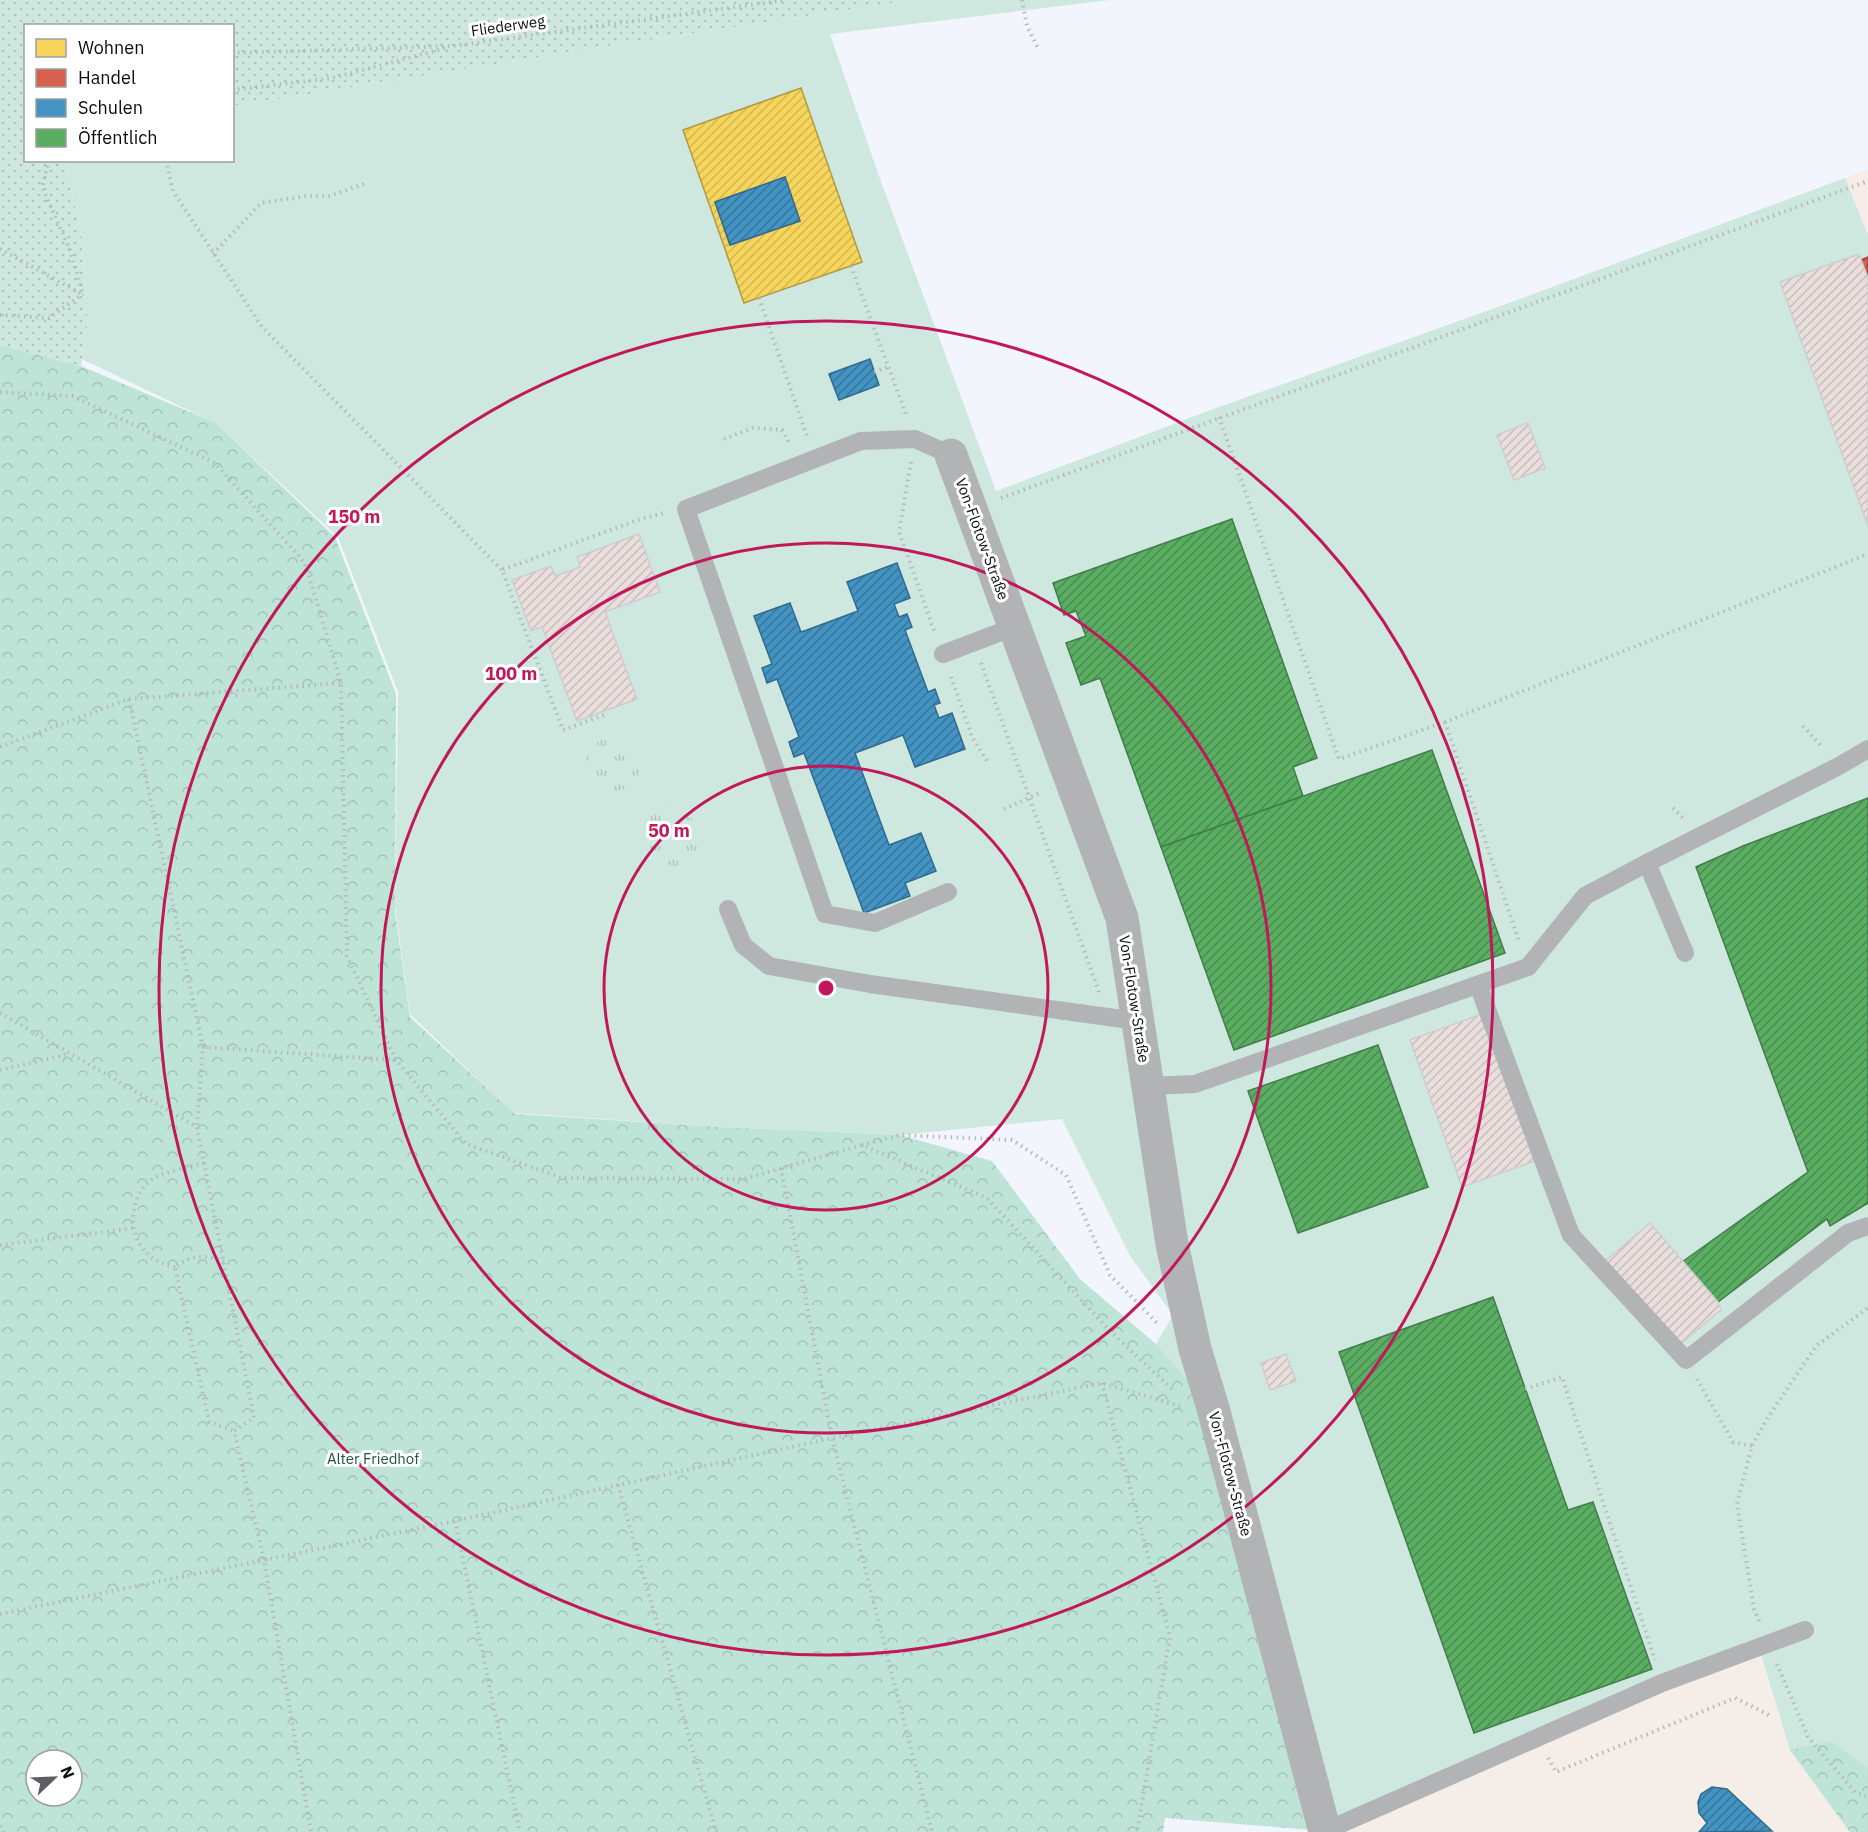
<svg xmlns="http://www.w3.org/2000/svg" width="1868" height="1832" font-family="'IBM Plex Sans',sans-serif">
<defs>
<pattern id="forest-crowns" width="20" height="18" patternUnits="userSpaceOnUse" patternTransform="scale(1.5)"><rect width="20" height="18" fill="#bee4d7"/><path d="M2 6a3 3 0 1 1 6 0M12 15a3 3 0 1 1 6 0" fill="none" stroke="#a2c2b8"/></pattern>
<pattern id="park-tufts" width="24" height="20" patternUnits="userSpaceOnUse" patternTransform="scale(1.5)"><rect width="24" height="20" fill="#cee7df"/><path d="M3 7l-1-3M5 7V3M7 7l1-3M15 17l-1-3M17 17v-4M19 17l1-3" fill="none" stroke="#b0c5be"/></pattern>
<pattern id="garden-dots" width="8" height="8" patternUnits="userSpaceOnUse" patternTransform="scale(1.5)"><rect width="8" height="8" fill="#cee7df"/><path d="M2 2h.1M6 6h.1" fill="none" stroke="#b0c5be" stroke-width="1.8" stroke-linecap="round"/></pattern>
<pattern id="homes-hatch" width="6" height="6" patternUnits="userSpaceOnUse" patternTransform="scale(1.5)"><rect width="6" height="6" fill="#f6d55c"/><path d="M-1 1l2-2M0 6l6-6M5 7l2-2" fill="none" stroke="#d2b64f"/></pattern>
<pattern id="shops-hatch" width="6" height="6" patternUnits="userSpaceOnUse" patternTransform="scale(1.5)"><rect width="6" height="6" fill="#d6604d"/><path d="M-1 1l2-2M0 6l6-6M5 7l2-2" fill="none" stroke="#ac4e3f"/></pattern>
<pattern id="schools-hatch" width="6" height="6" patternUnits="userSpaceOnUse" patternTransform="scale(1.5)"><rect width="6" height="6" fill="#4393c3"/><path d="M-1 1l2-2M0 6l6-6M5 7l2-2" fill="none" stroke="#36769d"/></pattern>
<pattern id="public-hatch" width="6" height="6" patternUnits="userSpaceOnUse" patternTransform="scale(1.5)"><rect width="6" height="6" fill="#5aae61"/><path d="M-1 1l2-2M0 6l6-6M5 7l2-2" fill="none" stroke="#498c4f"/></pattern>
<pattern id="building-hatch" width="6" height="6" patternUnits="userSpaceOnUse" patternTransform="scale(1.5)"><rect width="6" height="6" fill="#e9dedc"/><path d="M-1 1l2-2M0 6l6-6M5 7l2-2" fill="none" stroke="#c6bdbc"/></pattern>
</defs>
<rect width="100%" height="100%" fill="#f2f5fc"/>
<path fill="#f8ece9" d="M1868,169V235L1845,178Z"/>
<path fill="#f5ede7" d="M1759,1648L1790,1750L1850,1832H1325Z"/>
<path fill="#cee7df" d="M912,0H1110L830,34L880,179L996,491L1216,408L1520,299L1845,178L1868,235V798L1818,817L1745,852L1742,846L1696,867L1808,1172L1718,1301L1827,1219L1830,1225L1868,1203V1832H1850L1790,1750L1759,1648L1325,1831L1213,1408L1156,1344L1173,1315L1130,1256L1062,1119L900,1135L720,1127L513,1113L410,1014L395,906L398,692L338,537L217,424L82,359L88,322L80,226L64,161L232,160L233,106L589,49Z"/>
<g fill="url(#forest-crowns)" fill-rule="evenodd">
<path d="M0,345L81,366L216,423L335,537L396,694L395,912L410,1017L515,1114L720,1127L900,1135L992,1161L1080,1279L1156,1344L1213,1408L1325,1831L1165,1818L1163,1832H0ZM36,1760H72V1796H36Z"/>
<path d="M1831,1741L1868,1769V1832H1850L1790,1750Z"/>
</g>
<g fill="url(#park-tufts)">
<circle cx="613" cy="764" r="27"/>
<path d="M664,803C675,806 684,811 692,819C702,830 706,861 693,872C674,888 649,866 644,847C640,834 644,822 648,810Z"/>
</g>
<path fill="url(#garden-dots)" d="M0,0H912L589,49L233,106L232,26H26V160L64,161L80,226L88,322L81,366L0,345Z"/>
<path fill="url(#homes-hatch)" stroke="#b09945" stroke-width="1.5" fill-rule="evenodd" d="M801,88L862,262L744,303L683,130ZM785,177L800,221L730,245L715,202Z"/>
<path fill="url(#shops-hatch)" stroke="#99473b" stroke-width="1.5" d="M1868,257V278L1861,260Z"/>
<g fill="url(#schools-hatch)" stroke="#326a8d" stroke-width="1.5">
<path d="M785,177L800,221L730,245L715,202Z"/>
<path d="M870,359L879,385L839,400L829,374Z"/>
<path d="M897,563L910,598L894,604L899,617L907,614L912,627L905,630L928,692L935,689L940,703L934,705L939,718L952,713L965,749L915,767L903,735L855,753L889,845L921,833L936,871L905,883L910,896L864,913L804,753L794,757L789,742L799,737L777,679L767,683L762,668L772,664L754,616L790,603L801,632L807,630L858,611L847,582Z"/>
<path d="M1712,1787L1727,1789L1772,1831L1699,1832L1707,1823L1699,1813L1698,1802L1701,1794Z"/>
</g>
<g fill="url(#public-hatch)" stroke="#427d49" stroke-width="1.5">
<path d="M1232,519L1317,758L1293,767L1303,796L1161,847L1100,678L1081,685L1066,643L1086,636L1076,611L1064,615L1053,583Z"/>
<path d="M1432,750L1505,953L1234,1050L1161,847Z"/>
<path d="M1868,798V1203L1830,1226L1827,1219L1718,1302L1682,1262L1808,1172L1696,867L1743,846Z"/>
<path d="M1378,1045L1428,1187L1298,1233L1248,1091Z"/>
<path d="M1493,1297L1568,1510L1593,1502L1652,1669L1474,1733L1339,1352Z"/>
</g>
<g fill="url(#building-hatch)" stroke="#cecdd0" stroke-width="1.5">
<path d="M1859,254L1868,278V526L1780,282Z"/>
<path d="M1528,423L1545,468L1514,480L1497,435Z"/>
<path d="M639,534L660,592L605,612L637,699L577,721L542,627L531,631L512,580L551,566L555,576L580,567L577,557Z"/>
<path d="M1485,1013L1537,1160L1462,1187L1410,1040Z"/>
<path d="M1650,1223L1718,1302L1721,1310L1679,1345L1604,1262Z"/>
<path d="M1286,1354L1296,1381L1270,1390L1261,1363Z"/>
</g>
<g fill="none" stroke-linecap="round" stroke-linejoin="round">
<g stroke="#b6b9bb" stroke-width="4" stroke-dasharray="1.5 4.5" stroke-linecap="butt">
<path d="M1022,0L1027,26L1039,50"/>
<path d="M232,53L453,46L786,0"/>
<path d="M232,90L332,78L446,48"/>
<path d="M49,160L42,187L70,250L83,294"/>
<path d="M166,160L173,191L262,327L502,570"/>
<path d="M0,249L82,294"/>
<path d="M213,254L261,203L307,196H330L366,183"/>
<path d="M851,266L907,417"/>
<path d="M759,298L807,436"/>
<path d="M0,315L49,318L83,294"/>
<path d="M874,372L888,367"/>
<path d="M0,392L72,396L215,463L305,563L341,683L347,956L396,1060L466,1144L562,1178L744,1179L862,1145L987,1198L1109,1330L1173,1390"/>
<path d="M1219,417L1339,759L1445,722L1868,554"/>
<path d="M724,439L753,428L782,430L790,444"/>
<path d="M911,462L899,532L935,633"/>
<path d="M1001,498L1868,181"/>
<path d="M981,663L1099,992"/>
<path d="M951,677L973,739L988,762"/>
<path d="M129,699L341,683"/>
<path d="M604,715L563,730L502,570L640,519L665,513"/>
<path d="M1445,722L1519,941"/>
<path d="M1803,726L1823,748"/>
<path d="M0,747L129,699L203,1047L197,1127"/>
<path d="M1673,808L1683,818"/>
<path d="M1004,809L1042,792"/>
<path d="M0,1013L197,1127L254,1418L234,1431L264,1560L311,1832"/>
<path d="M203,1047L396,1060"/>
<path d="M0,1070L70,1054"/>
<path d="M862,1145L900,1135L1012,1140L1066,1175L1110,1275L1157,1323"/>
<path d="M781,1168L832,1438L932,1832"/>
<path d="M0,1245L134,1228"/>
<path d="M224,1262C206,1254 191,1255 175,1267L209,1422L234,1431"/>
<path d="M175,1267C166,1265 157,1262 150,1256C127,1237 128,1199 150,1181C161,1172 190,1167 204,1163"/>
<path d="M1697,1379L1733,1442L1752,1446"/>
<path d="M1102,1383L1170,1637L1137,1832"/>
<path d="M1525,1389L1562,1377L1655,1660"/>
<path d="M618,1485L716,1832"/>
<path d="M455,1521L520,1832"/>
<path d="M0,1614L455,1521L832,1438L1102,1383L1180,1406"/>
<path d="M1759,1621L1754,1609L1737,1504L1752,1446L1767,1419L1816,1346L1868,1308"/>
<path d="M1777,1664L1808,1737L1855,1792L1868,1797"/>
<path d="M1548,1758L1556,1772L1735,1698L1769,1715"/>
<path d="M0,1826L4,1832"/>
</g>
<g stroke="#b1b3b5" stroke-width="18">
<path d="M943,654L1014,627"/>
<path d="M1647,863L1685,953"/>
<path d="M948,892L875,923L825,914L686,509L861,441L915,439L951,455"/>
<path d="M728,909L743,945L769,966L870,984L1137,1021"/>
<path d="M1478,985L1571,1235L1686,1360L1848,1233L1868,1226"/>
<path d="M1148,1086L1195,1084L1528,967L1585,896L1647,863L1839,766L1868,749"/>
<path d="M1325,1831L1662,1683L1805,1630"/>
</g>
<path stroke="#b1b3b5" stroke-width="33" d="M951,455L1122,918L1172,1244L1195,1349L1213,1408L1325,1832"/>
</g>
<g fill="none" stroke="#c2185b" stroke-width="3">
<circle cx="826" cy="988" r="222"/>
<circle cx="826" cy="988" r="445"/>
<circle cx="826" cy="988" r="667"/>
</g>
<g text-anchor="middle" stroke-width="6" stroke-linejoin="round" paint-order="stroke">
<g font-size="15" fill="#0b0c10" stroke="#fff">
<text transform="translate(508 26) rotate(-8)" y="5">Fliederweg</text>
<text transform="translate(982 539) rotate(70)" y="5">Von-Flotow-Straße</text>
<text transform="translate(1134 999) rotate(81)" y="5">Von-Flotow-Straße</text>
<text transform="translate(1230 1474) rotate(75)" y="5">Von-Flotow-Straße</text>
</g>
<g font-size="15" fill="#215641" stroke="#fff">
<text x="373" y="1464">Alter Friedhof</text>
</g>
</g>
<circle cx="826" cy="988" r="9" fill="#c2185b" stroke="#fff" stroke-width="3"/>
<g font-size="18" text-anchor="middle" font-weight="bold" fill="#c2185b" stroke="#fff" stroke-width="6" stroke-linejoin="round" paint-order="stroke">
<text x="354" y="523">150 m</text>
<text x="511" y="680">100 m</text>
<text x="669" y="837">50 m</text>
</g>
<rect x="24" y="24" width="210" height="138" fill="#ffffff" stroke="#9d9e9f" stroke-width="1.5"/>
<rect x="36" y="39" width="30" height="18" fill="#f6d55c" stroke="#9d9e9f" stroke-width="1.5"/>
<text x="78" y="54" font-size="18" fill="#0b0c10">Wohnen</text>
<rect x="36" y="69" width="30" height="18" fill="#d6604d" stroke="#9d9e9f" stroke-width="1.5"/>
<text x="78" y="84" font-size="18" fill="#0b0c10">Handel</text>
<rect x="36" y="99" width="30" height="18" fill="#4393c3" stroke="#9d9e9f" stroke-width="1.5"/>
<text x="78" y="114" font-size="18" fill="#0b0c10">Schulen</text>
<rect x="36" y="129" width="30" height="18" fill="#5aae61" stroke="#9d9e9f" stroke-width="1.5"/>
<text x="78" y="144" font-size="18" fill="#0b0c10">Öffentlich</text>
<g transform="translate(54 1778) rotate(67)"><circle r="28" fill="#ffffff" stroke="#9d9e9f" stroke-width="1.5"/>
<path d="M0-4.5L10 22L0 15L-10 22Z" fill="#5c5e63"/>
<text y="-9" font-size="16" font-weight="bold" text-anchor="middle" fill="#0b0c10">N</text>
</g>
</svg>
